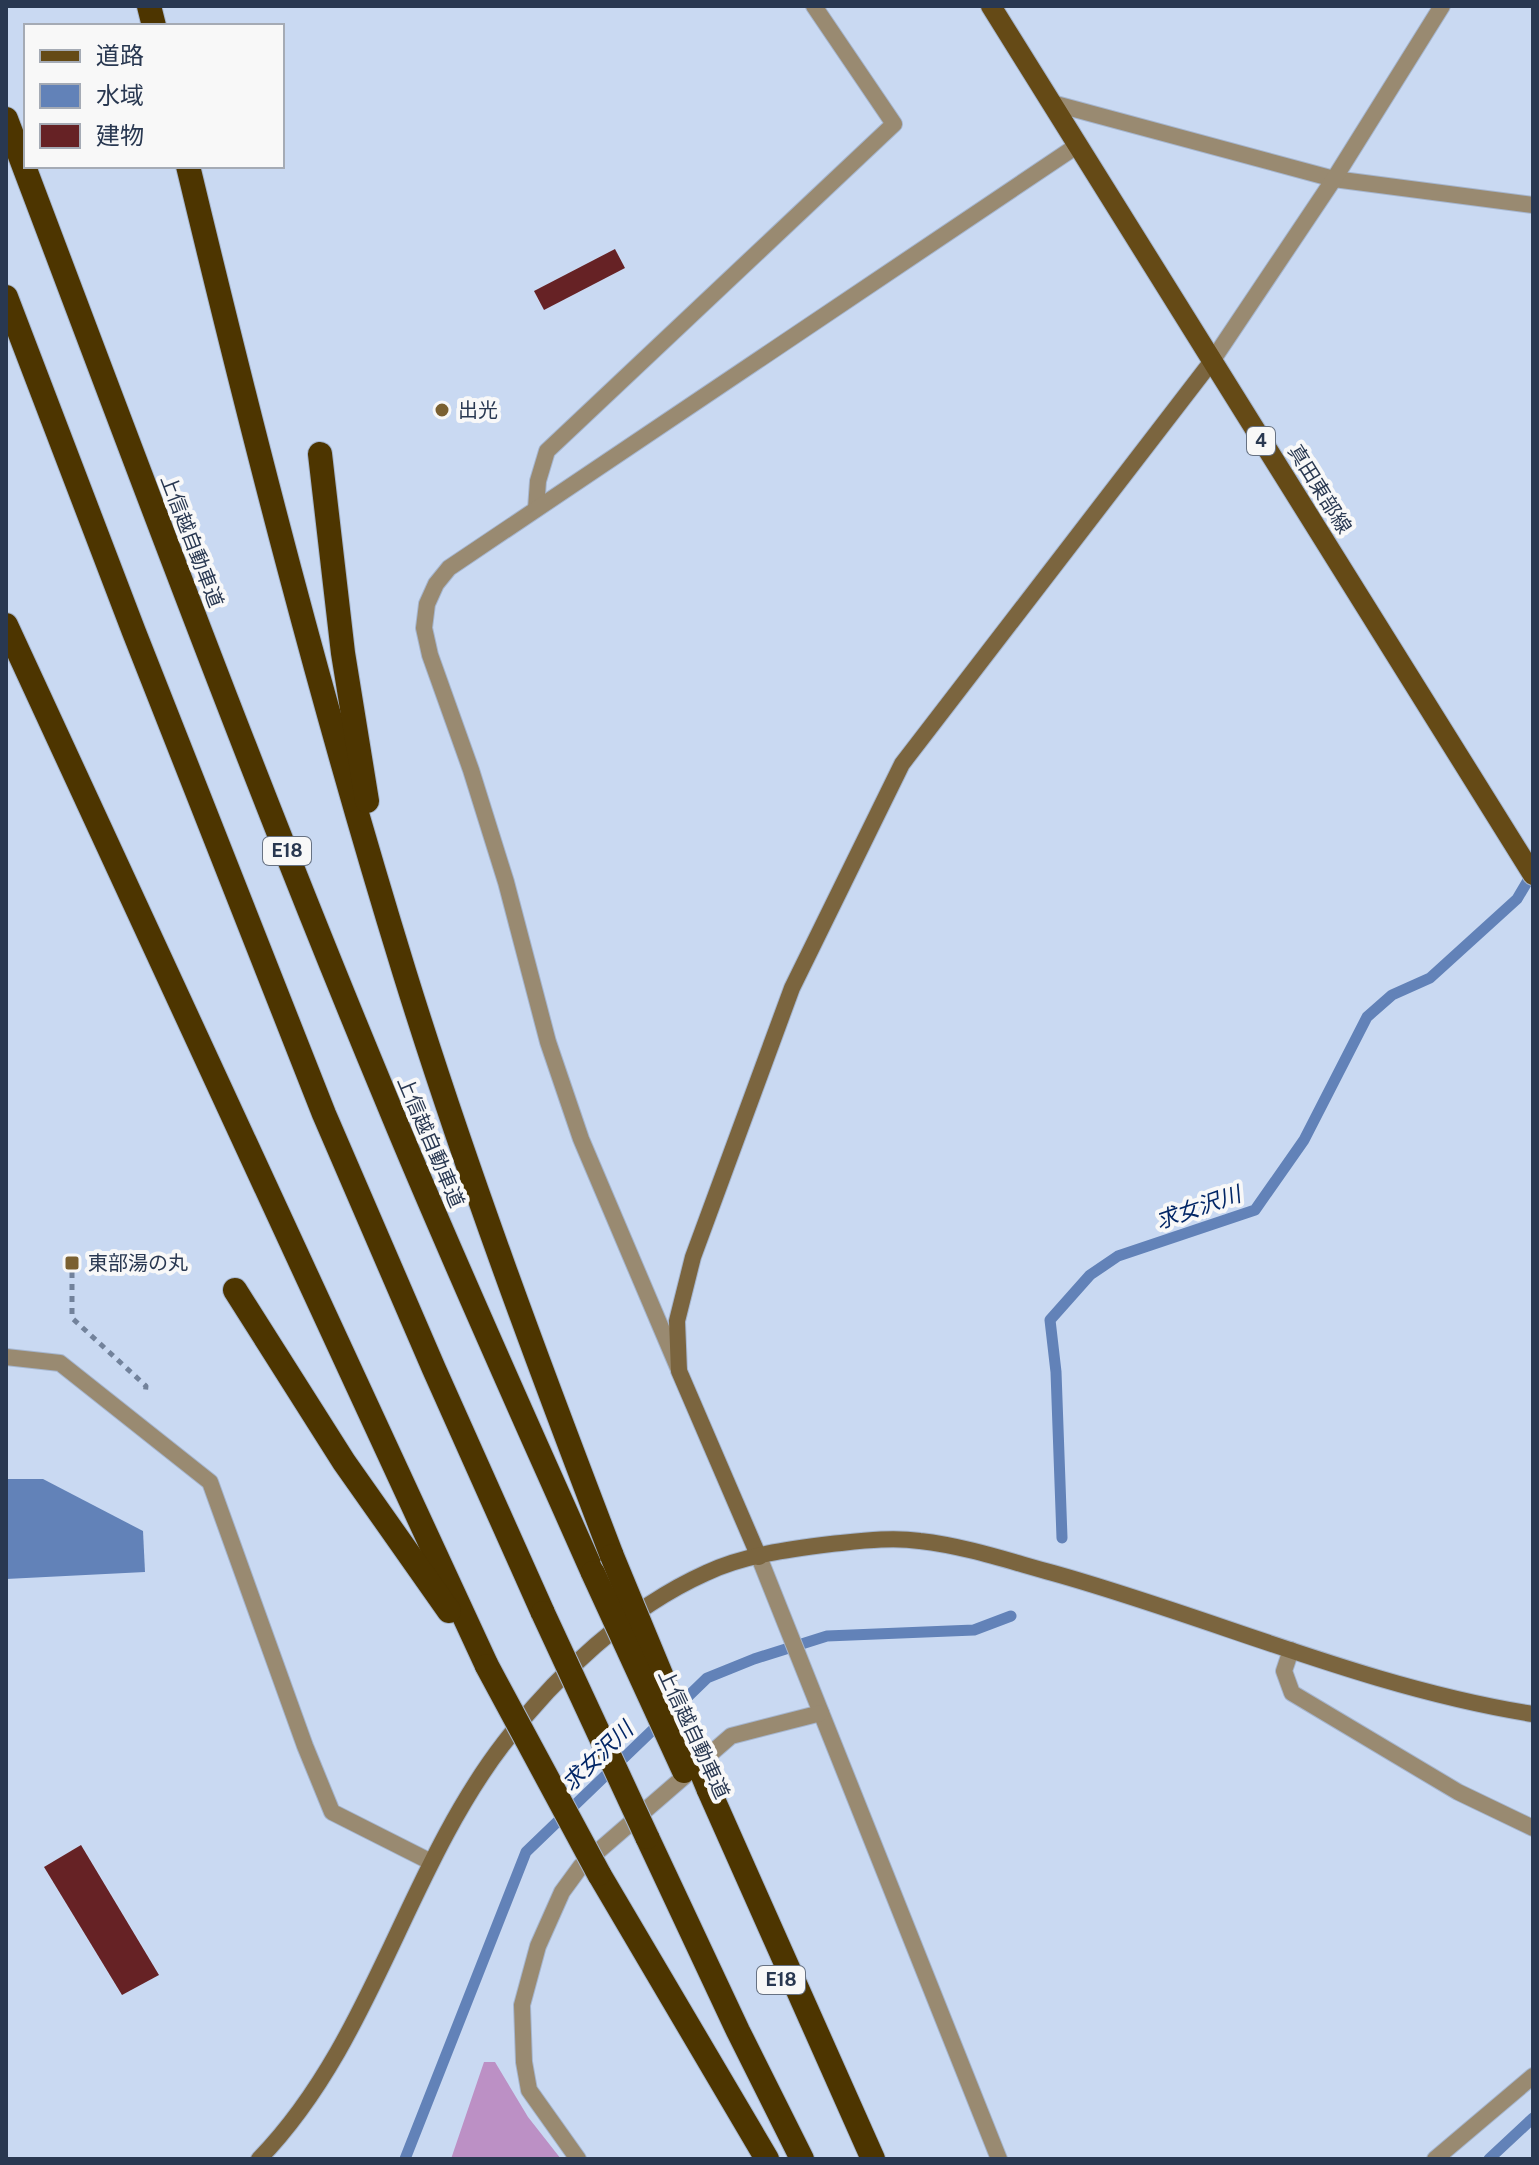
<svg xmlns="http://www.w3.org/2000/svg" width="1539" height="2165" font-family="'Public Sans','Noto Sans JP',sans-serif">
<rect width="100%" height="100%" fill="#c9d9f2"/>
<path fill="#bc90c5" d="M484,2062H495L528,2117L561,2159H451Z"/>
<path fill="#6282b8" d="M6,1479H43L143,1531L145,1572L6,1579Z"/>
<g fill="none" stroke-linecap="round" stroke-linejoin="round">
<g stroke="#6282b8" stroke-width="11">
<path d="M1062,1538L1056,1372L1050,1320L1090,1275L1118,1256L1255,1210L1304,1140L1367,1017L1392,995L1430,978L1517,899L1533,872"/>
<path d="M674,1710L707,1678L754,1659L827,1636L974,1630L1011,1616"/>
<path d="M405,2159L526,1852L661,1722"/>
<path d="M1489,2159L1533,2118"/>
</g>
</g>
<g fill="#662225">
<path d="M615,249L625,268L544,310L534,291Z"/>
<path d="M81,1845L159,1975L122,1995L44,1867Z"/>
</g>
<g fill="none" stroke-linecap="round" stroke-linejoin="round">
<g stroke="#a6b6cf" stroke-width="18">
<g id="lane">
<path d="M536,509L538,481L547,451L894,124L814,6"/>
<path d="M6,1357L60,1363L210,1482L305,1746L332,1812L431,1862"/>
</g>
</g>
<g stroke="#a6b6cf" stroke-width="18">
<g id="street">
<path d="M1052,103L1334,179L1533,205"/>
<path d="M1212,361L1334,179L1442,6"/>
<path d="M679,1370L581,1139L548,1042L506,882L471,770L430,655L424,628L427,604L436,584L449,568L1078,145"/>
<path d="M759,1557L999,2159"/>
<path d="M1291,1650L1284,1671L1292,1693L1458,1792L1533,1828"/>
<path d="M578,2159L529,2090L524,2062L522,2005L538,1946L562,1892L581,1866L731,1736L821,1713"/>
<path d="M1435,2159L1533,2076"/>
</g>
</g>
<g stroke="#a6b6cf" stroke-width="18">
<g id="secondary">
<path d="M759,1557L679,1371L677,1321L693,1257L792,988L902,764L1212,361"/>
<path d="M259,2159C372,2043 406,1870 504,1743C556,1675 628,1608 706,1573C743,1555 791,1549 831,1544C861,1541 891,1537 920,1541C965,1546 1009,1561 1053,1573C1214,1618 1368,1688 1533,1714"/>
</g>
</g>
<g stroke="#a6b6cf" stroke-width="22">
<path id="primary" d="M991,6L1533,875"/>
</g>
<g stroke="#a6b6cf" stroke-width="26">
<g id="highway">
<path d="M149,6L154,26"/>
<path d="M6,119C130,446 251,774 385,1096C451,1257 523,1415 593,1573"/>
<path d="M188,166C253,436 322,705 404,971C465,1168 538,1363 612,1556"/>
<path d="M6,297L134,632L324,1114L434,1369L543,1613"/>
<path d="M320,454L343,653L367,801"/>
<path d="M6,625L487,1666"/>
<path d="M235,1290L344,1462L449,1611"/>
<path d="M708,1788L873,2159"/>
<path d="M647,1837L738,2031L802,2159"/>
<path d="M599,1874L767,2159"/>
</g>
</g>
<path stroke="#72829b" stroke-width="5" stroke-dasharray="6 6" stroke-linecap="butt" d="M72,1272V1318L146,1386L145,1395"/>
<use href="#lane" stroke="#998a71" stroke-width="16"/>
<use href="#street" stroke="#998a71" stroke-width="16"/>
<use href="#secondary" stroke="#7b653f" stroke-width="16"/>
<use href="#primary" stroke="#654a16" stroke-width="20"/>
<use href="#highway" stroke="#4d3500" stroke-width="24"/>
<g stroke="#a6b6cf" stroke-width="26" stroke-linecap="butt">
<g id="highway-bridge">
<path d="M612,1556L708,1788"/>
<path d="M593,1573L684,1771"/>
<path d="M543,1613L647,1837"/>
<path d="M487,1666L599,1874"/>
</g>
</g>
<use href="#highway-bridge" stroke="#4d3500" stroke-width="24"/>
</g>
<g fill="#7a6031" stroke="#f8f8f8" stroke-width="3">
<circle cx="442" cy="410" r="8"/>
<rect x="64" y="1255" width="16" height="16" rx="4"/>
</g>
<g text-anchor="middle" stroke-width="8" stroke-linejoin="round" paint-order="stroke">
<g fill="#f8f8f8" stroke="#677283" stroke-width="2">
<rect x="1247" y="427" width="28" height="28" rx="6"/>
<rect x="263" y="837" width="48" height="28" rx="6"/>
<rect x="757" y="1966" width="48" height="28" rx="6"/>
</g>
<g font-size="18" font-weight="bold" fill="#293851">
<text x="1261" y="447">4</text>
<text x="287" y="857">E18</text>
<text x="781" y="1986">E18</text>
</g>
<g font-size="20" fill="#293851" stroke="#f8f8f8" text-anchor="start">
<text x="458" y="417">出光</text>
<text x="88" y="1270">東部湯の丸</text>
</g>
<g font-size="20" fill="#293851" stroke="#f8f8f8">
<text transform="translate(1320 489) rotate(58)" y="7">真田東部線</text>
<text transform="translate(192 541) rotate(69)" y="7">上信越自動車道</text>
<text transform="translate(431 1142) rotate(67)" y="7">上信越自動車道</text>
<text transform="translate(694 1734) rotate(65)" y="7">上信越自動車道</text>
</g>
<g font-size="22" font-style="italic" fill="#022666" stroke="#f8f8f8">
<text transform="translate(1198 1207) rotate(-19)" y="8">求女沢川</text>
<text transform="translate(597 1756) rotate(-44)" y="8">求女沢川</text>
</g>
</g>
<rect width="1539" height="2165" fill="none" stroke="#293851" stroke-width="16"/>
<rect x="24" y="24" width="260" height="144" fill="#f8f8f8" stroke="#a5abb5" stroke-width="2"/>
<rect x="40" y="50" width="40" height="12" fill="#654a16" stroke="#a5abb5" stroke-width="2"/>
<text x="96" y="64" font-size="24" fill="#293851">道路</text>
<rect x="40" y="84" width="40" height="24" fill="#6282b8" stroke="#a5abb5" stroke-width="2"/>
<text x="96" y="104" font-size="24" fill="#293851">水域</text>
<rect x="40" y="124" width="40" height="24" fill="#662225" stroke="#a5abb5" stroke-width="2"/>
<text x="96" y="144" font-size="24" fill="#293851">建物</text>
</svg>
